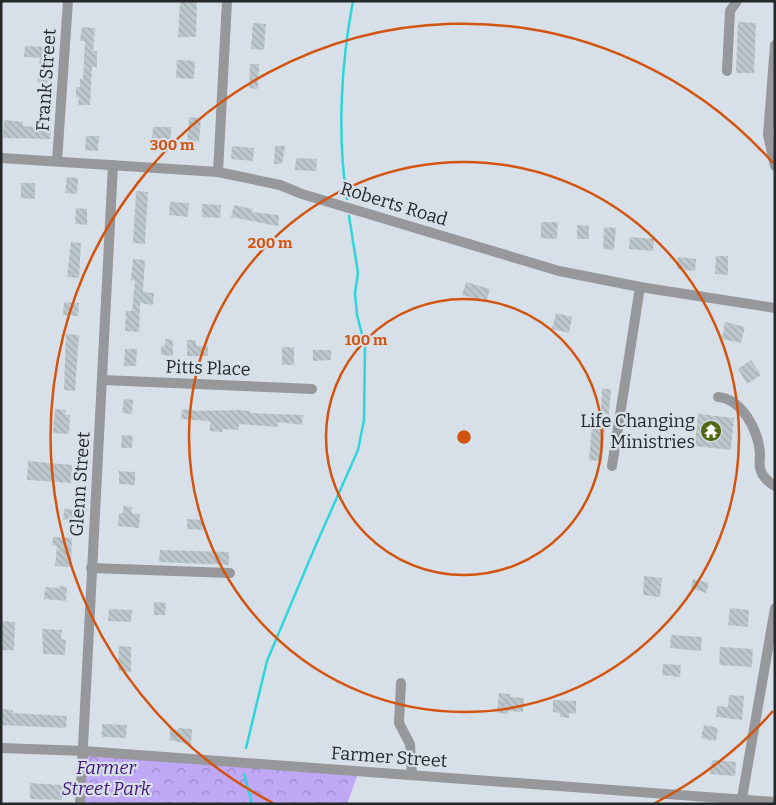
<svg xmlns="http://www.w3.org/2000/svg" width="776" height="805" font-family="Bitter,serif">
<defs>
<pattern id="park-crowns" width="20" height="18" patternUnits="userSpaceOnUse" patternTransform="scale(1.25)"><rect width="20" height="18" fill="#c0a8f7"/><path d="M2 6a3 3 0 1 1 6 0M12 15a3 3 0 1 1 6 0" fill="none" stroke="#9c89c8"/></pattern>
<pattern id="building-back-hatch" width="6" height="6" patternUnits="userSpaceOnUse" patternTransform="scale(1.25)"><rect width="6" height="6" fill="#bcc8cd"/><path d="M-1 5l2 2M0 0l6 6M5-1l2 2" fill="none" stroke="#a1acb0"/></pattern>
</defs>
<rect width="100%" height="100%" fill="#d7e0e9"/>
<path fill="url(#park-crowns)" d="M80,751L360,768L347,804H79Z"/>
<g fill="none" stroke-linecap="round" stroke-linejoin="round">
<g stroke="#30d5db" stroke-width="2.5">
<path d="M347,199C337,136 341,64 353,1"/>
<path d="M246,748L267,661L315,547L358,450L364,420L365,346L357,315L355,293L358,273L349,216"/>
<path d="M244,774L252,804"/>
</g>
</g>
<g fill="url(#building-back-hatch)">
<path d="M180,1H197L196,37H178Z"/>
<path d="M738,22L756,23L754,73H736Z"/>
<path d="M253,23L266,24L264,50L251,49Z"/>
<path d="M82,27L95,28L93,51H97V67H92L90,105H78L79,97H76V87H80V79H83L85,41H80Z"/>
<path d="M25,46L49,47L48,83L37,82L40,58L24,57Z"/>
<path d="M177,60L195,61L194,79L176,78Z"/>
<path d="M250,64H259L258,89L249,88Z"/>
<path d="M189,117L201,118L199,142L187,141Z"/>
<path d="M4,120L23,122V126L51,128L50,139L3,138Z"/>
<path d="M153,127H171V139H152Z"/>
<path d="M86,136H99L98,151L85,150Z"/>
<path d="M232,146L254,148L253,161L231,159Z"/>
<path d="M275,146H285L282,164H274Z"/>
<path d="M296,158L317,159L316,171L295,170Z"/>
<path d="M67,177L78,178L77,194L65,193Z"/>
<path d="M21,183H35V199L21,198Z"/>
<path d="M136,191L148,192L145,244L133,243Z"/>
<path d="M170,202L189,203L188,217L169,215Z"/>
<path d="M202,204L221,205L220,218L202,217Z"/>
<path d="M234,205L253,209L252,212L279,215L278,226L231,217Z"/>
<path d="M76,208L87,209V225L75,224Z"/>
<path d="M541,222H558L557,239L541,238Z"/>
<path d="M577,225L589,226V239H577Z"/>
<path d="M604,227L616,228L614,250L603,249Z"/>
<path d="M630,237L654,239L653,251L629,249Z"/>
<path d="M71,242L81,243L79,278L67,277Z"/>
<path d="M716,256H728V275L715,274Z"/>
<path d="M678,257L696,259L695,271L677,269Z"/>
<path d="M133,259L145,260L143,292L154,293L153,305L140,303L139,332L125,331L126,311H132L135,281L131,280Z"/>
<path d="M466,282L490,289L486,302L462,295Z"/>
<path d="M64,302L79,303L78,316L63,315Z"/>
<path d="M556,313L572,317L569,333L552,329Z"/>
<path d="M725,322L745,327L741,343L722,339Z"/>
<path d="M66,334L79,335L75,391L64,390Z"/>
<path d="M165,339L173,340V356L161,355V346H165Z"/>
<path d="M187,340H196V346H208V356H187Z"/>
<rect x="282" y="347" width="12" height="18"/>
<path d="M125,349H137L136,366H124Z"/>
<path d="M313,350H331V360L313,361Z"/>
<path d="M751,360L761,375L747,384L738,369Z"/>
<path d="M602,389H611L609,414L601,413Z"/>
<path d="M124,399L133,400L132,414L122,413Z"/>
<path d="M55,409L66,410L65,415H70L69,434L53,433Z"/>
<path d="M182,409L196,411L239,410L250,411V413L303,415L302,425L278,422V427L239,424V430L223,429V432L210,431V421L181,419Z"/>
<path d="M698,414L734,418L731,450L695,446Z"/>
<path d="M592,426L605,427L602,461L589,460Z"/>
<path d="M122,435L133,436L132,448H121Z"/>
<path d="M28,461L72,465L71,483L27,480Z"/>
<path d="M119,471L135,472V485L119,484Z"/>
<path d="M123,506L132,507V514H140L139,528L118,526L119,513H123Z"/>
<path d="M64,509L78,510V519L63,520Z"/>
<path d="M187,519L203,520V530L187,529Z"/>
<path d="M53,537L72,538L71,567L55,566L57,546L52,545Z"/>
<path d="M160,550L229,552V565L159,562Z"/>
<path d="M644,576L662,578L660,597L643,595Z"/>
<path d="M693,579L709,583L706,593L691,588Z"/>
<path d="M59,586L67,587L66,601L44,599L45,587L59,588Z"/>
<path d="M154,602L166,603L165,615H154Z"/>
<path d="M730,608L749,610L748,627L728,625Z"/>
<path d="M109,609L132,610L131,622L108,621Z"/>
<path d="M2,621L15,622L14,650H2Z"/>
<path d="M42,629L62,630L61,639L66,640L65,655L43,654Z"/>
<path d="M671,635L702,637L701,651L670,648Z"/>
<path d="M119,646L131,647V672L118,671Z"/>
<path d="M720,647L753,649L752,667L719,665Z"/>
<path d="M663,664L681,665L680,677L662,675Z"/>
<path d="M499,693L511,694L510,697L524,698L523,712L508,711V714L497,713Z"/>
<path d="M729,695L744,696L742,720L716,717L717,706L728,707Z"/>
<path d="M553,700L576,701V714L569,713V718L560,717V713L553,712Z"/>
<path d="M1,709L13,710V713L67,716L66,728L1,725Z"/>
<path d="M102,724L127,725L126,738L102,737Z"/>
<path d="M704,725L718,728L716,741L701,738Z"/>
<path d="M178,728L192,729L191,745L170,740V729L178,730Z"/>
<path d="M712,760L736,762L735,776L710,774Z"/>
<path d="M30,783L62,785V800L30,799Z"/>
</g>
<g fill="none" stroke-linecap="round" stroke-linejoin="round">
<g stroke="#96989c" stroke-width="10">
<path d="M775,45L768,135L775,166"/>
<path d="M727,71L730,11L737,1"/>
<path d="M1,158L218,172L280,185L302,194L559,271L640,287L775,308"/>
<path d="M57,161L68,1"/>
<path d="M218,172L227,1"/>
<path d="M103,380L312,389"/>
<path d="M718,397C742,399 758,430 760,453C760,458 759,463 760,468C762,477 768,482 775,486"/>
<path d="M612,466L640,287"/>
<path d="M91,568L230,573"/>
<path d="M401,683L399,723L410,744L412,775"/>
<path d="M1,748L84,751L775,802"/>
<path d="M80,804L113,165"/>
<path d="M741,804L775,608"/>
</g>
</g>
<g fill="none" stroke="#d4540f" stroke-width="2.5">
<circle cx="464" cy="437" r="138"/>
<circle cx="464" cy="437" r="275"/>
<path d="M773 711A413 413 0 0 1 655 803M273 803A413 413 0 1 1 773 163"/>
</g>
<defs>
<g id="temple-disc" transform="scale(1.125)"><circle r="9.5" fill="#516714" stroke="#d7e0e9"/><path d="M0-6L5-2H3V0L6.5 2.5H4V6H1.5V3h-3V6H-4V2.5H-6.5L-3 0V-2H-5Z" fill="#fff"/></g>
</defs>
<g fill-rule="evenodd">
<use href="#temple-disc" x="711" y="431"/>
</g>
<g text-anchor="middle" stroke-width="4.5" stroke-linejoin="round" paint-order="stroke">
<g font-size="18" fill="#24282b" stroke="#d7e0e9">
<text transform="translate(46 80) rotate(-86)" y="6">Frank Street</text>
<text transform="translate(394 204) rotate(17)" y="6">Roberts Road</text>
<text transform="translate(208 368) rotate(2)" y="6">Pitts Place</text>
<text transform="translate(80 484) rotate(-86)" y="6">Glenn Street</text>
<text transform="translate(389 757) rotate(4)" y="6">Farmer Street</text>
</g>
<g font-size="18" fill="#24282b" stroke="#d7e0e9" text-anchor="end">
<text x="695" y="427">Life Changing<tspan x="695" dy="21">Ministries</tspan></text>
</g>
<g font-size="18" font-style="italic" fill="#43157b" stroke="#d7e0e9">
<text x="106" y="774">Farmer<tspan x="106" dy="21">Street Park</tspan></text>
</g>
</g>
<circle cx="464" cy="437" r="8" fill="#d4540f" stroke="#d7e0e9" stroke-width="2.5"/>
<g font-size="15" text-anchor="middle" font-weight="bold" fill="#d4540f" stroke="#d7e0e9" stroke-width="4.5" stroke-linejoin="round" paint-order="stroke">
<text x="172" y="150">300 m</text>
<text x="270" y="248">200 m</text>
<text x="366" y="345">100 m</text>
</g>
<rect width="776" height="805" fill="none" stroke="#24282b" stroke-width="5"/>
</svg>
